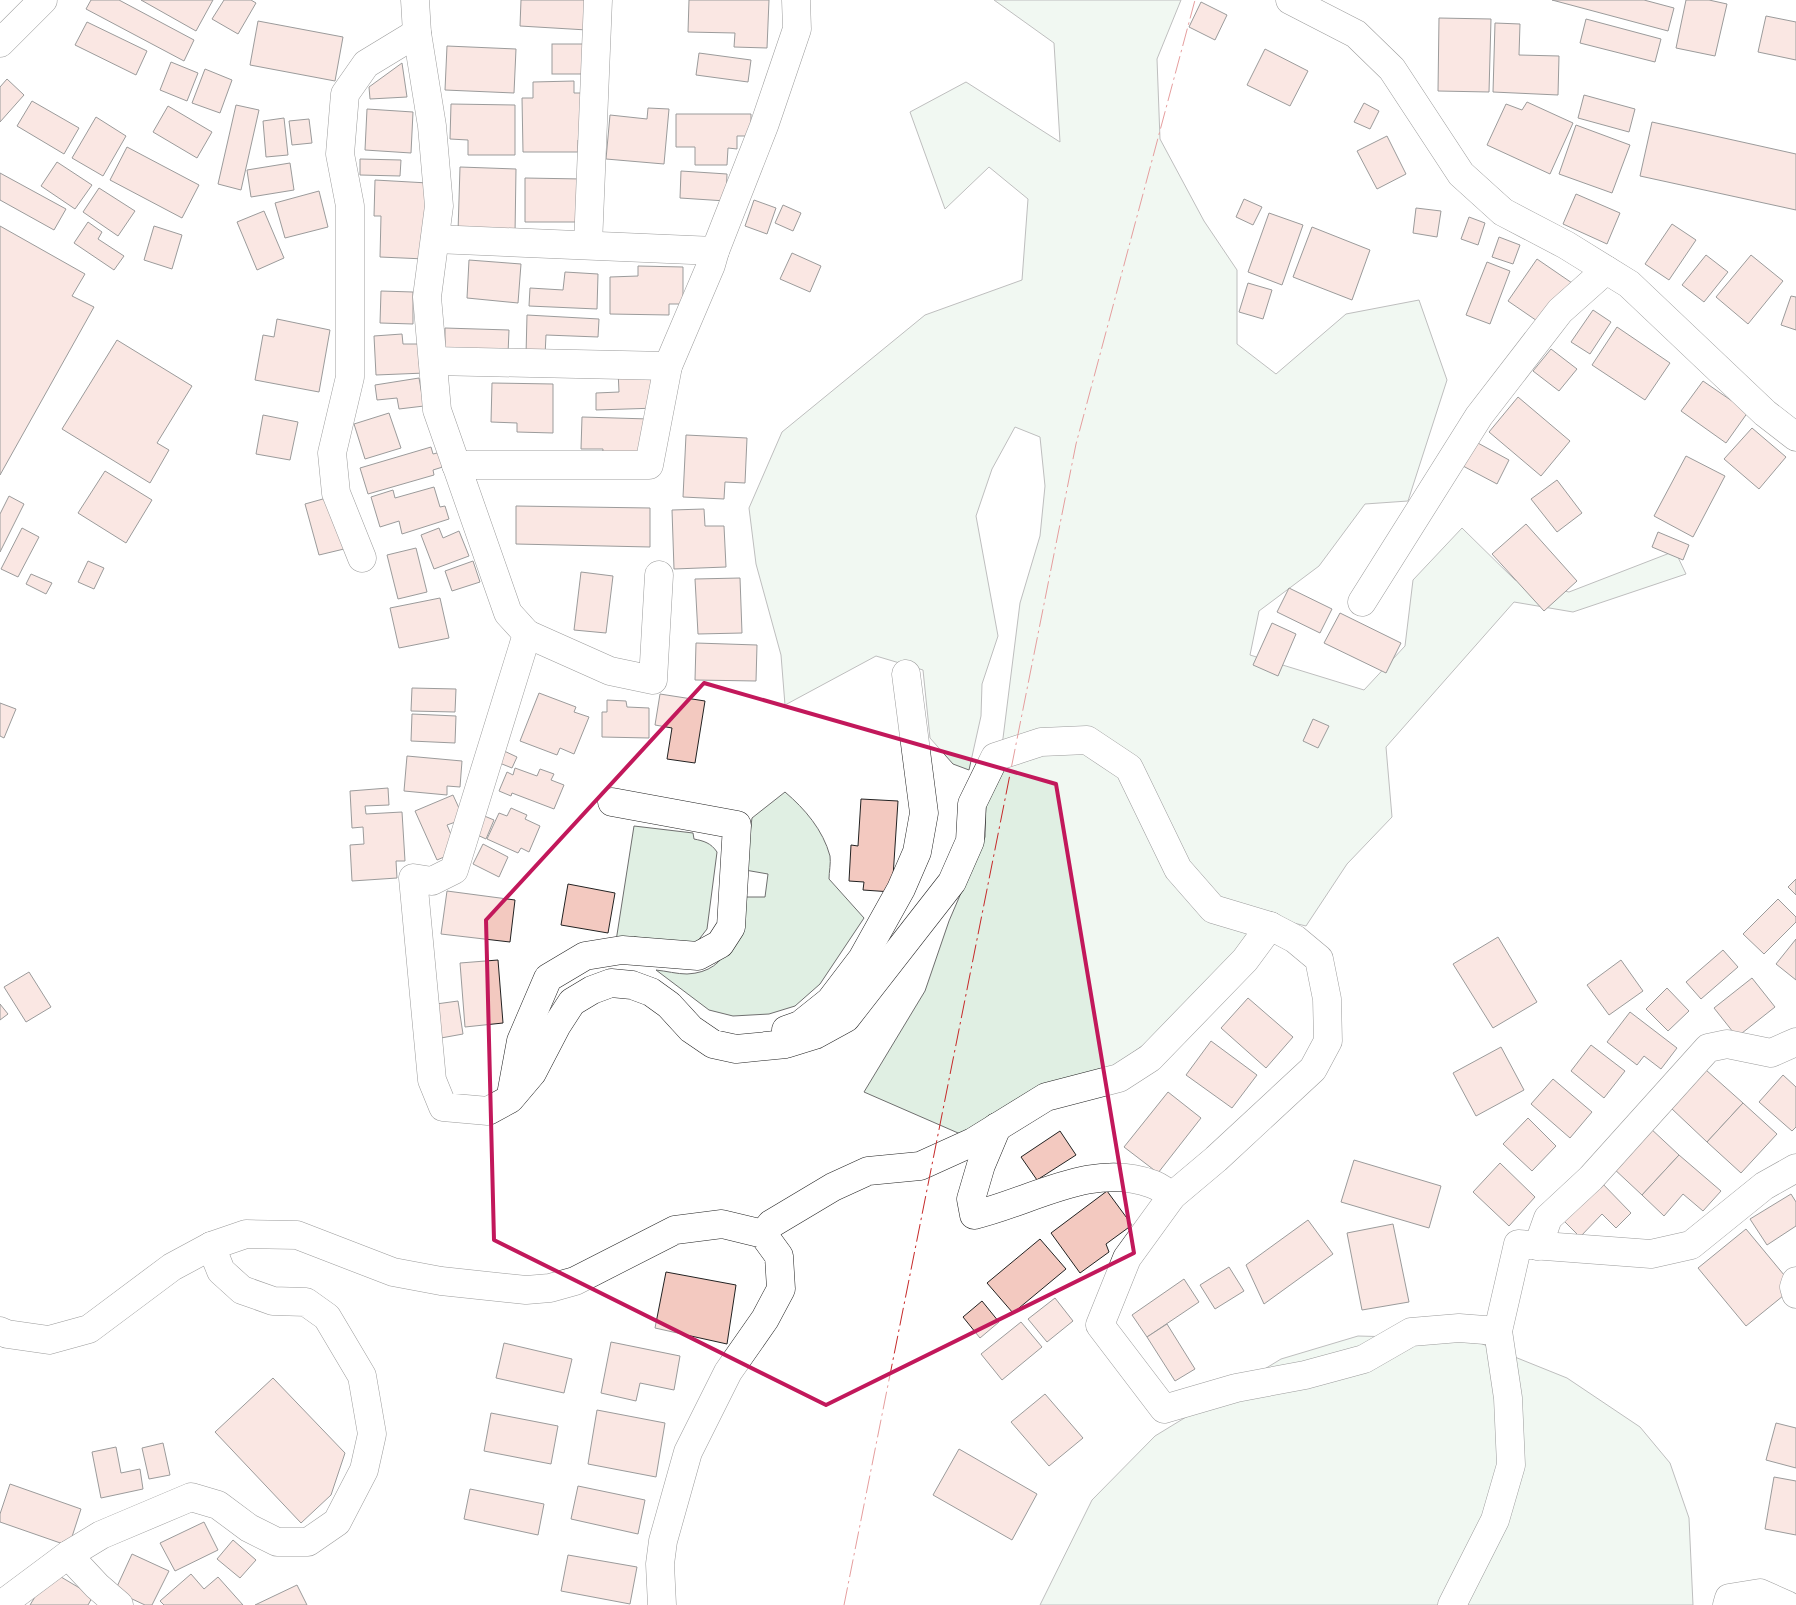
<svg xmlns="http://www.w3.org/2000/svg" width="1796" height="1605" font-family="'Open Sans',sans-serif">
<rect width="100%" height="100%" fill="#fff"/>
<g fill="#e0efe3" stroke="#6f6f6f">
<path d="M994,0H1181L1157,59L1160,139L1204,221L1237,270V344L1276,374L1346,314L1419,300L1447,380L1408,501L1365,504L1319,566L1259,611L1250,655L1364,690L1405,646L1413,580L1462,528L1515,580L1569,592L1675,551L1686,574L1573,612L1514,602L1386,747L1392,817L1347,864L1306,926L1269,917L1157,1035L1116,1065L965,1136L864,1092L925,991L949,921L985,837L986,802L1000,762L1020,603L1040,536L1045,486L1040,437L1015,427L992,469L976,516L998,636L982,684L981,716L969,770L953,764L930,738L923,670L876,656L785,705L781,655L756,564L749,508L782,432L925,315L1022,280L1028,199L989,167L945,209L910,112L966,82L1060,142L1054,43Z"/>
<path d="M785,792C805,809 823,830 830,856C831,863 829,872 829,879L864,918L820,984L795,1006L769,1014L733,1016L709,1010L656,970C666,971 677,974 687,974C732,972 734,931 744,897H765L768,874L745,870L752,818Z"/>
<path d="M634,826L693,833L694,839C704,841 711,843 717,852L707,929L697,942L688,943L634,937L631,943L616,941Z"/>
<path d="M1358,1336L1470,1339L1567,1378L1640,1427L1670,1463L1689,1518L1693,1605H1040L1092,1500L1155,1436L1281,1359Z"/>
</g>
<g fill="#f3c9c0" stroke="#222">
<path d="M91,0H119L194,40L184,61L86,9Z"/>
<path d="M141,0H213L196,31Z"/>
<path d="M224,0H251L256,3L238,34L212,19Z"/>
<path d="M521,0H589L587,30L520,26Z"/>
<path d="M689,0H769L767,48L734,47L735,33L688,32Z"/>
<path d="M1552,0H1644L1674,8L1668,31Z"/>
<path d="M1686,0H1709L1727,4L1715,56L1676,48Z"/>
<path d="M1201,2L1227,15L1215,40L1189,27Z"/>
<path d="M1766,16L1796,22V60L1758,52Z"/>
<path d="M1439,18L1491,19L1489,92L1438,91Z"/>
<path d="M1586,19L1661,39L1655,62L1580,43Z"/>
<path d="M258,21L343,37L335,81L250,65Z"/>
<path d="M87,22L147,51L136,75L75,45Z"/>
<path d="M1495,23L1520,24L1519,55L1559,56L1558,95L1493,92Z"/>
<rect x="552" y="44" width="34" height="30"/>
<path d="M447,46L516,49L514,93L445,90Z"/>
<path d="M1265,49L1308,71L1290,106L1247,85Z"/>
<path d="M699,53L751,60L748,82L696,75Z"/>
<path d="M171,62L198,73L187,101L160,90Z"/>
<path d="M402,63L407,97L370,99L369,87Z"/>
<path d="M205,69L232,80L220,113L192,103Z"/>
<path d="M7,79L24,95L0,122V87Z"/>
<path d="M574,81V93H585L586,140H578V152H523L522,98H533V82Z"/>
<path d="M1584,95L1635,109L1629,132L1578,118Z"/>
<path d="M32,101L79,128L64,154L17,126Z"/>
<path d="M1527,102L1573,123L1550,174L1487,145L1506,104L1522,110Z"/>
<path d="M1364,103L1379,111L1370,129L1354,122Z"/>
<path d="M451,104L515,105V155H468V140L450,139Z"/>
<path d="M236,105L259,110L241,190L218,184Z"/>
<path d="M168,106L212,132L197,158L153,132Z"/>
<path d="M648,108L669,109L664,164L606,159L610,115L647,119Z"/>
<path d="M367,109L413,112L411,153L365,150Z"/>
<path d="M676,114H751V136H737V149L728,148L727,165H695V147H676Z"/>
<path d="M96,117L126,136L103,176L72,158Z"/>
<path d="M284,118L288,155L266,157L263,121Z"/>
<path d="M309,119L312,143L292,145L289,121Z"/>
<path d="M1652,122L1796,154V210L1640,176Z"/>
<path d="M1576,125L1630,145L1612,193L1559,174Z"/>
<path d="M1387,136L1406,174L1377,189L1357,151Z"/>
<path d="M127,147L199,185L182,218L110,180Z"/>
<path d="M360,159L401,160L400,176L360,175Z"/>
<path d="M57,162L92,185L75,209L41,186Z"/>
<path d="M290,163L294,190L251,197L247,170Z"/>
<path d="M460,167L516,169L515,234L458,232Z"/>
<path d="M681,171L727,174L726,201L680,198Z"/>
<path d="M0,173L66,209L54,230L0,200Z"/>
<path d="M525,178L582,179L583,222H525Z"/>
<path d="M375,180L428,183L425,259L380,257L381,216H374Z"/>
<path d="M99,188L135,211L118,236L83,212Z"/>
<path d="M319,191L328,227L285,238L275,203Z"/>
<path d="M1576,194L1620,213L1607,244L1563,224Z"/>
<path d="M1244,199L1262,207L1253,225L1236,217Z"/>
<path d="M754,200L776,208L767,234L745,226Z"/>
<path d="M783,205L801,213L793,231L775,223Z"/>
<path d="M1416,208L1441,211L1437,237L1413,233Z"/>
<path d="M264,211L284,258L257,270L237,222Z"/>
<path d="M1269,213L1303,225L1282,285L1248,272Z"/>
<path d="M1469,217L1485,223L1478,245L1461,239Z"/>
<path d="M88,222L102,232L98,239L124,256L114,270L74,243Z"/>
<path d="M1672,224L1696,240L1669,280L1645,264Z"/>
<path d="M0,226L85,274L72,296L94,307L0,475Z"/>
<path d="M154,226L182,235L172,269L144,260Z"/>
<path d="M1312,227L1370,250L1352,300L1293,277Z"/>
<path d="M1499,237L1520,245L1513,264L1492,257Z"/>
<path d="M792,253L821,266L810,292L780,279Z"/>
<path d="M1706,255L1728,272L1704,302L1682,285Z"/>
<path d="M1751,255L1783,281L1748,324L1716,297Z"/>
<path d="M1537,259L1572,283L1543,325L1508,301Z"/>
<path d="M469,260L521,264L518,303L467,298Z"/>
<path d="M1487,262L1510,271L1490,324L1466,315Z"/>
<path d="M638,266L683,267V304H669V315L610,314V277L638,276Z"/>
<path d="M565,272L598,274L597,309L529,306L530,288L563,290Z"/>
<path d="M1248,283L1272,290L1263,319L1239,312Z"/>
<path d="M381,291L413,292V324L380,323Z"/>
<path d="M1791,296L1796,297V330L1781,325Z"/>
<path d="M1593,310L1611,322L1590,354L1571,342Z"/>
<path d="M527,315L599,319L598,337L546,335L545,356L526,355Z"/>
<path d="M277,319L330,330L319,392L255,380L263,335L274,337Z"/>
<path d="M1617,327L1670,363L1645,400L1592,365Z"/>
<path d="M445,328L509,330L508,354L445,352Z"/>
<path d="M402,334L403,344H424L425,373L376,375L374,336Z"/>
<path d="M117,340L192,386L157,443L169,450L150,483L62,429Z"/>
<path d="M1551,349L1577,369L1559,391L1533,371Z"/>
<path d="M655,369L657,408L596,410V393L619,392L618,370Z"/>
<path d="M419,378L424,406L399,409L397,398L377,400L375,385Z"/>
<path d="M1703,381L1748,412L1726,443L1681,411Z"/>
<path d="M492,383L553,384V433L517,432V423L491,422Z"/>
<path d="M1518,397L1570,441L1541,476L1489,432Z"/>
<path d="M389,413L401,448L365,459L354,424Z"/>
<path d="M263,415L298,422L290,460L256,454Z"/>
<path d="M582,417L649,419L648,464L602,462L603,449H581Z"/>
<path d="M1752,428L1786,457L1759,489L1724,459Z"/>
<path d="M686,435L747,438L745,483L725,482L724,499L683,497Z"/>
<path d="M1476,442L1509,460L1497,484L1463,466Z"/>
<path d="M431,447L433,454L441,452L446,466L433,470L434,475L368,494L360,468Z"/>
<path d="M1686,456L1725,476L1693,537L1654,516Z"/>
<path d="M105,471L152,500L126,543L78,513Z"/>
<path d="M1557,480L1582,513L1557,532L1531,499Z"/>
<path d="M434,487L440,507L445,506L449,519L402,534L399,521L380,527L371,497L393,490L395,498Z"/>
<path d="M9,496L24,504L0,552V514Z"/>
<path d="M330,497L344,549L319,555L305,504Z"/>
<path d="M516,506L650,508V547L516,544Z"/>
<path d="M704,509L705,526H724L726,567L674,569L672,510Z"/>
<path d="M1526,524L1577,581L1544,611L1492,554Z"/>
<path d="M22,528L39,537L18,577L1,569Z"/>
<path d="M439,528L443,538L459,531L469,556L434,569L421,535Z"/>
<path d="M1658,532L1689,545L1683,560L1652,547Z"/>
<path d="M416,548L427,592L398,599L387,555Z"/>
<path d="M88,561L104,568L94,589L78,582Z"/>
<path d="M473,561L480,582L452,591L445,571Z"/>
<path d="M581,572L613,576L606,633L574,630Z"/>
<path d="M31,574L52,583L46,594L26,584Z"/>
<path d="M740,578L742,633L698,634L695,579Z"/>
<path d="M1289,588L1332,609L1320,633L1277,612Z"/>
<path d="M440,598L449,638L399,648L390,608Z"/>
<path d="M1340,613L1401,643L1386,673L1324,643Z"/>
<path d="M1272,623L1296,634L1278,676L1253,665Z"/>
<path d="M696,643L757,645L756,681L695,680Z"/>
<path d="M412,688L456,689L455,712L411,711Z"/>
<path d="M539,693L576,707L574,712L589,717L574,754L560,748L557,755L520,741Z"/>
<path d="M660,694L705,701L695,763L667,759L672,728L655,725Z"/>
<path d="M607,700L626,701L627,707L649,708V738L602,737V712H607Z"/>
<path d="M0,703L16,709L4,738L0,736Z"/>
<path d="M412,714L456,716L455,743L411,741Z"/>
<path d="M1313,719L1329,726L1318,748L1303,741Z"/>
<path d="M502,750L517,757L512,768L497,762Z"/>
<path d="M407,756L462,761L460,787L447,786V795L404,791Z"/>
<path d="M515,768L537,776L540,769L554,774L551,780L564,785L554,809L512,793L511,796L499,791L507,772L513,775Z"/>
<path d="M388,788L389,805L365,806L366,814L402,812L405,861H396L397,878L352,881L350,845L364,844L363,827L352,828L350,791Z"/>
<path d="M453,795L464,819L447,825L458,851L437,860L415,811Z"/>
<path d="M861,799L898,801L892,892L863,890L864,882L849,881L851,845L858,846Z"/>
<path d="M511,808L527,815L525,819L540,826L529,852L521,848L518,853L487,839L499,813L507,816Z"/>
<path d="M482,815L494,820L486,839L473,833Z"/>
<path d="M483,844L508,857L499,877L473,864Z"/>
<path d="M1796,879V895L1788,887Z"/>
<path d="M568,884L615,893L608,933L561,925Z"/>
<path d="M447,891L515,900L510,942L441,934Z"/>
<path d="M1778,899L1796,917V922L1764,954L1743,934Z"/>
<path d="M1498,937L1537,1002L1493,1028L1453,964Z"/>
<path d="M1796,939V980L1776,964Z"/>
<path d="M1723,950L1738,967L1701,999L1686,982Z"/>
<path d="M498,960L503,1023L465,1027L460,963Z"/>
<path d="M1621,960L1643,991L1609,1015L1587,985Z"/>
<path d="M29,972L51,1007L26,1022L4,987Z"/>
<path d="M1752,978L1775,1007L1737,1037L1714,1008Z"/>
<path d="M1667,988L1689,1011L1668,1031L1646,1009Z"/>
<path d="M1248,998L1293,1037L1266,1068L1221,1028Z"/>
<path d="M458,1001L463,1034L441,1038L436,1004Z"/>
<path d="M0,1004L8,1014L0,1020Z"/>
<path d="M1630,1012L1677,1048L1661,1069L1644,1056L1637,1065L1607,1042Z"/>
<path d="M1211,1041L1257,1075L1232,1108L1186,1075Z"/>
<path d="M1591,1045L1625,1071L1604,1098L1571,1071Z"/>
<path d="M1501,1047L1524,1090L1476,1116L1453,1073Z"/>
<path d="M1706,1070L1743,1103L1707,1142L1671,1108Z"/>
<path d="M1783,1075L1796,1087V1127L1792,1131L1759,1102Z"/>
<path d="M1553,1079L1592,1112L1570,1138L1531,1104Z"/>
<path d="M1168,1092L1201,1118L1158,1173L1124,1147Z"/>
<path d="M1743,1103L1777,1134L1741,1173L1707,1142Z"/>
<path d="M1528,1118L1556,1146L1532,1171L1503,1144Z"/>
<path d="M1649,1127L1679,1155L1642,1195L1612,1167Z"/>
<path d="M1060,1131L1076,1155L1037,1180L1021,1157Z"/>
<path d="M1679,1155L1721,1191L1703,1211L1683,1194L1664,1216L1642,1195Z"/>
<path d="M1354,1160L1441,1186L1429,1228L1341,1202Z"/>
<path d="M1500,1163L1535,1197L1509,1226L1473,1192Z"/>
<path d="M1598,1179L1631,1213L1616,1228L1602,1214L1580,1237L1560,1217Z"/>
<path d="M1107,1191L1132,1225L1106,1244L1109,1252L1080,1273L1051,1233Z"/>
<path d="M1791,1194L1796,1202V1226L1767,1245L1750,1219Z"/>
<path d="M1308,1220L1333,1254L1264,1304L1246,1265Z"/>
<path d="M1393,1224L1409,1302L1362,1310L1347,1233Z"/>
<path d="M1746,1229L1794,1287L1746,1326L1698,1268Z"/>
<path d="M1040,1239L1066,1269L1013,1313L987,1283Z"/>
<path d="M1229,1267L1244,1291L1215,1309L1200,1285Z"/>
<path d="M666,1272L736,1285L727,1344L655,1328Z"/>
<path d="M1184,1279L1199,1302L1147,1337L1132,1315Z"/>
<path d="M1055,1298L1073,1321L1047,1342L1028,1319Z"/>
<path d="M982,1301L999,1322L980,1338L963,1317Z"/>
<path d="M1021,1322L1042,1347L1002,1380L981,1354Z"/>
<path d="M1167,1324L1195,1369L1175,1381L1147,1337Z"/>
<path d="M611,1342L680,1356L674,1390L640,1383L636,1401L601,1393Z"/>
<path d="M504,1343L572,1359L564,1393L496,1378Z"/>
<path d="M273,1378L345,1453L331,1495L301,1523L215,1432Z"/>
<path d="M1045,1394L1083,1438L1049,1466L1011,1422Z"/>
<path d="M597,1410L665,1423L656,1477L588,1464Z"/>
<path d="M491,1413L558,1426L551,1464L484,1451Z"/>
<path d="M1776,1423L1796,1428V1468L1766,1460Z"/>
<path d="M163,1443L170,1475L149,1479L142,1448Z"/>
<path d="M116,1447L121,1473L140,1469L143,1489L101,1498L92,1452Z"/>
<path d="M959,1449L1037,1494L1012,1540L933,1495Z"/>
<path d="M1774,1477L1796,1481V1535L1765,1529Z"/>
<path d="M10,1484L81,1509L69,1546L0,1522V1514Z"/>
<path d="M578,1486L645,1500L638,1534L571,1519Z"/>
<path d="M470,1489L544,1504L538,1535L464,1519Z"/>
<path d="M204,1522L218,1550L175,1571L160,1543Z"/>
<path d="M233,1540L256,1560L240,1578L217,1559Z"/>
<path d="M132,1554L169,1571L152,1605H145L115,1591Z"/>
<path d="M568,1555L637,1567L630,1604L561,1591Z"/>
<path d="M51,1571L93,1596L88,1605H30Z"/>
<path d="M191,1574L204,1589L218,1577L243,1605H164L160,1601Z"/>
<path d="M297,1585L307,1605H255Z"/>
</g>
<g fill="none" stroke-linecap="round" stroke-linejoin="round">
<g stroke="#222" stroke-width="29">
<g id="minor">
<path d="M415,0L417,33L432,126L439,206L427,297L437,410L508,613L527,634L454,870L432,881L413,878L432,1080L443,1107L488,1111L510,1099L532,1073L557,1025L572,1002L592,990L611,983L632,985L651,992L669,1005L691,1029L713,1044L736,1049L786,1044L815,1035L846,1018L952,882L970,841L972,804L995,757L1041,742L1087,740L1129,768L1178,869L1213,909L1270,926"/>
<path d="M1290,0L1356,34L1392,69L1461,174L1503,212L1566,245L1629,284L1765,413L1796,437"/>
<path d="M435,239L715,251L764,126L797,29L796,0"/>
<path d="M588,245L598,0"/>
<path d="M433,361L668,366"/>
<path d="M456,465H649L668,366L711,265L715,251"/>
<path d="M362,558L336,493L332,453L350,377V206L340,154L345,94L366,64L417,33"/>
<path d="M1362,602L1479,416L1560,311L1606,270"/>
<path d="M527,634L610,671L653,680L659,575"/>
<path d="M786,1030L800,1025L830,1001L862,959L901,889L917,852L924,813L906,674"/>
<path d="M511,1095L521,1041L548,978L585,956L622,950L698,956L720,944L731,927L737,825L612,802"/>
<path d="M997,1127L981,1165L971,1199L974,1215C1031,1202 1092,1161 1152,1184C1159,1186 1166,1192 1172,1196"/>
<path d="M763,1234L771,1224L833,1187L868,1171L920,1166L973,1142L1046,1097L1119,1078L1150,1058L1245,960L1270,926L1295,939L1319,959L1327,999L1328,1041L1313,1069L1216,1159L1172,1196L1127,1258L1100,1325L1164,1409L1236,1388L1305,1375L1364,1359L1411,1332L1459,1328L1498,1331"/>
<path d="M1538,1246L1548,1218L1591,1178L1708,1048L1727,1044L1771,1053L1796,1042"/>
<path d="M1796,1281L1794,1287L1796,1294"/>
<path d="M0,1331L7,1334L49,1340L89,1329L172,1267L211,1246L246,1234L297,1235L393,1272L441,1281L526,1290L550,1288L575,1281L675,1230L722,1224L763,1234L779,1256L781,1289L765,1319L728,1372L688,1452L663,1541L660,1564L662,1605"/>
<path d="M68,1555L97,1586L119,1605"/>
<path d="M1,1605L68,1555L101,1535L191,1497L218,1505L249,1528L277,1542H308L337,1522L364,1470L372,1434L362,1376L327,1317L306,1302L273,1301L242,1290L221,1271L211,1246"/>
<path d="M1452,1605L1495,1520L1511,1465L1508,1398L1498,1331L1518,1244L1651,1254L1691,1245L1764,1186L1796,1168"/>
<path d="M1727,1605L1729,1598L1760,1593L1787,1605"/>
</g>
</g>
<g stroke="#222" stroke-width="29">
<path id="highway" d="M0,43L43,0"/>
</g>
<use href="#minor" stroke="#fff" stroke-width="28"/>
<use href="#highway" stroke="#fff" stroke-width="28"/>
<path stroke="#c62828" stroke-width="1" stroke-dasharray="18 4 2.5 4" stroke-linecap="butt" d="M844,1605L1076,444L1195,0"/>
</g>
<path d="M0 0H1796V1605H0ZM704,683L1056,784L1134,1253L826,1405L494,1240L486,920Z" fill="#fff" fill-opacity=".55" fill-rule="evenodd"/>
<path fill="none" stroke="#c2185b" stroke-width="4" stroke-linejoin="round" d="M704,683L1056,784L1134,1253L826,1405L494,1240L486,920Z"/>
</svg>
